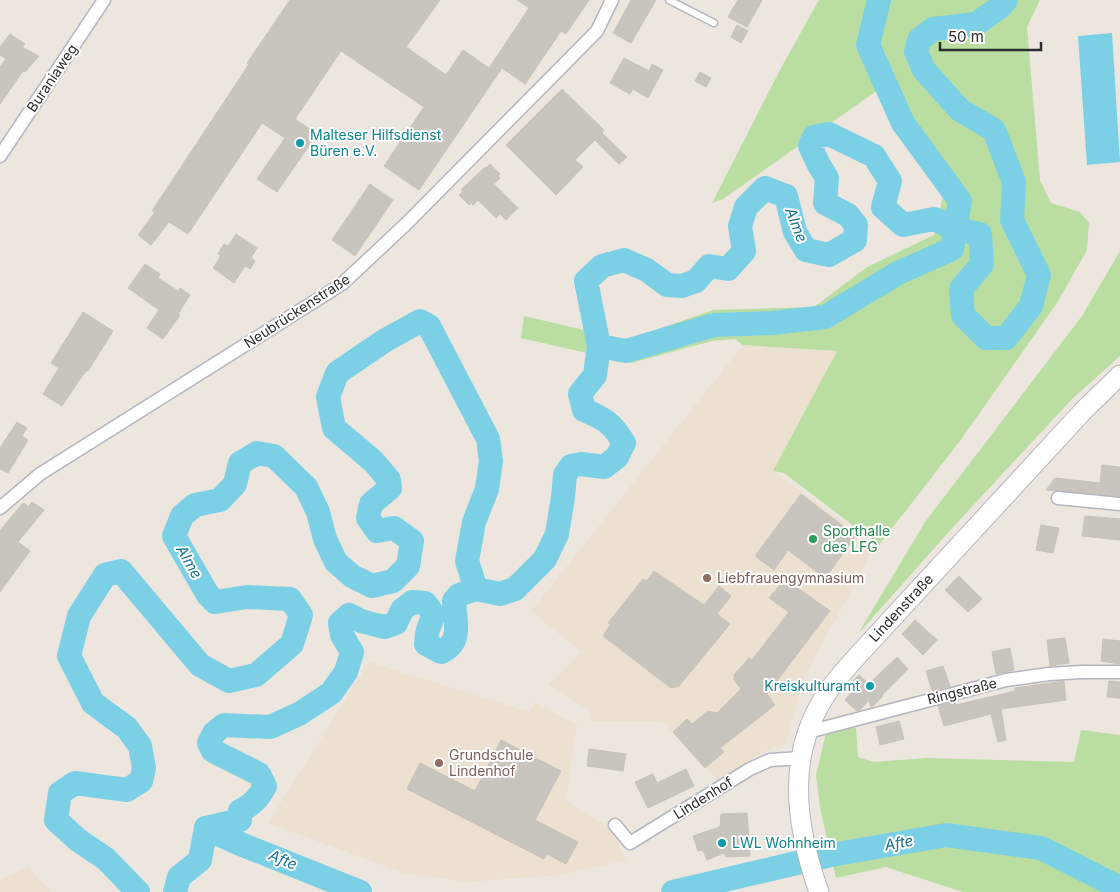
<svg xmlns="http://www.w3.org/2000/svg" width="1120" height="892" font-family="Inter,sans-serif">
<rect width="100%" height="100%" fill="#ece6df"/>
<g fill="#ece1d1">
<path d="M743,345L837,351L774,471L876,546L806,673L786,743L763,752L718,780L661,721H590L591,711L548,685L581,652L531,611Z"/>
<path d="M369,662L529,712L535,702L577,725L566,801L612,829L626,860L560,875L467,882L403,873L268,823Z"/>
<path d="M28,867L52,892H0V880Z"/>
</g>
<g fill="#badea1">
<path d="M819,0H869L861,46L878,90L896,80L879,46L887,6L891,0H1040L1027,27L1040,180L1051,203L1080,212L1089,223L1087,250L1057,303L960,441L879,545L784,473L773,471L837,351L743,345L735,339L712,341L631,363L521,338L524,316L627,340L713,310L814,307L867,267L934,235L944,192L896,127L878,90L723,199L712,203L782,66Z"/>
<path d="M1120,251V356L1071,400L954,526L858,634L925,522L1082,316Z"/>
<path d="M856,728L858,757L873,762L926,758L1074,762L1081,730L1120,735V892H963L886,867L836,878L820,808L816,775L827,729Z"/>
</g>
<path fill="#7bd0e5" d="M1112,33L1120,162L1087,165L1078,36Z"/>
<g fill="none" stroke-linecap="round" stroke-linejoin="round">
<g stroke="#7bd0e5" stroke-width="24">
<path d="M599,346L626,351L714,325L772,323L825,317L898,273L952,249L960,201L903,123L868,45L879,0"/>
<path d="M206,828L240,820V811C253,804 259,798 265,786L259,774L213,751L209,743L214,733L224,725L270,727L299,714L331,693L346,672L352,652L342,635L340,623L349,615L361,621L384,627L396,623L402,610L412,602L425,603C438,618 432,615 428,630C426,634 427,639 426,644L441,652C463,642 455,622 454,601L459,595L476,589L500,594L515,589L545,559L557,534L563,497L565,475L571,466L581,464L604,467L617,457L624,443C612,423 605,419 584,410L580,394L595,375L599,346L586,281L602,266L624,260L647,270L667,285L682,286L696,281L709,266L728,269L744,251L740,226L746,207L765,188L786,196L795,232L806,250L829,255L855,240L856,225L848,215L825,203L827,178L819,165L810,146L814,137L829,134L874,156L890,181L883,207L903,225L934,219L956,229L980,234L982,264L961,289L963,315L986,338H1006L1031,306L1039,275L1012,220L1014,182L994,130L960,110L924,70L916,52L919,40L933,29L976,24L1000,7L1006,0"/>
<path d="M206,828L233,841L360,892"/>
<path d="M138,892L106,859L78,840L56,820L60,793L75,783L127,790L141,781L144,768L140,746L127,728L93,703L69,656L79,616L105,575L121,571L200,665L229,681L256,675L292,644L301,615L290,599L247,597L215,602L208,595L174,536L182,516L195,505L220,500L235,484L240,463L257,453L274,456L306,487L318,512L325,539L336,562L352,576L372,586L393,581L408,566L412,541L394,528L377,531L368,518L371,504L390,488L389,480L374,462L334,428L328,397L337,373L384,341L420,321L429,326L488,439L491,461L487,489L474,522L467,561L476,589"/>
<path d="M175,892L179,877L200,860L206,828"/>
<path d="M673,892L831,855L946,835L1041,848L1120,888"/>
</g>
</g>
<g fill="#c8c4be" stroke="#c8c2b9">
<path d="M290,0H440L406,47L446,75L463,50L489,68L529,8L517,0H589L566,34L561,31L525,84L502,68L419,190L384,166L424,107L341,51L295,119L317,134L277,192L257,179L285,138L262,123L188,234L169,222L151,245L138,235L155,212L152,211L249,64L247,63Z"/>
<path d="M631,0H656L631,43L613,33Z"/>
<path d="M738,0H762L747,27L728,17Z"/>
<path d="M737,25L748,31L741,43L731,37Z"/>
<path d="M10,34L25,44L22,47L39,56L25,72L23,71L0,104V67L6,59L0,55V47Z"/>
<path d="M624,58L649,71L652,64L663,70L648,98L633,89L630,94L610,83Z"/>
<path d="M700,72L711,78L706,87L695,81Z"/>
<path d="M562,89L604,130L602,133L627,157L619,164L595,140L575,160L583,167L556,195L506,145Z"/>
<path d="M490,164L500,174L498,176L500,178L494,184L518,208L506,220L500,214L496,218L478,200L473,205L471,203L469,205L459,195L463,192L461,190L485,167L486,168Z"/>
<path d="M370,184L393,200L355,256L332,240Z"/>
<path d="M236,234L257,248L251,258L255,261L250,269L245,266L234,283L213,268L221,256L218,254L224,244L228,246Z"/>
<path d="M145,264L160,274L158,278L178,291L180,288L190,295L178,314L180,315L163,339L147,328L159,310L128,288Z"/>
<path d="M83,312L113,331L88,371L87,370L80,379L62,406L43,394L59,368L51,363Z"/>
<path d="M17,422L27,428L22,436L28,440L8,473L0,469V448Z"/>
<path d="M1102,465L1120,467V496L1046,490L1055,478L1100,483Z"/>
<path d="M801,494L856,536L825,578L788,550L774,570L755,556Z"/>
<path d="M32,502L44,510L18,542L30,551L0,592V531L21,505L24,503L28,507Z"/>
<path d="M1085,516L1120,519V540L1082,536Z"/>
<path d="M1041,525L1059,528L1053,553L1036,550Z"/>
<path d="M654,571L704,605L719,586L731,596L717,614L730,624L679,686L671,688L603,636L611,624L608,623L643,579L647,581Z"/>
<path d="M959,576L982,599L968,612L945,590Z"/>
<path d="M785,579L830,611L767,694L775,705L720,748L724,752L705,768L673,732L687,719L692,724L708,711L717,713L741,689L734,680V675L749,658L752,660L789,612L769,598Z"/>
<path d="M915,620L937,640L923,655L902,634Z"/>
<path d="M1065,638L1069,663L1050,666L1047,640Z"/>
<path d="M1103,639L1120,641V664L1101,661Z"/>
<path d="M1010,648L1014,670L996,674L992,652Z"/>
<path d="M897,657L908,669L882,695L883,696L873,706L871,707L869,700L860,710L857,711L845,700L851,693L846,688L859,675L869,684Z"/>
<path d="M943,666L950,686L932,691L926,671Z"/>
<path d="M1064,681L1066,700L1001,709L1006,740L998,742L991,714L944,726L938,706L955,702L956,705L1015,691V688Z"/>
<path d="M1109,681L1120,682V698L1107,697Z"/>
<path d="M899,721L904,739L880,745L876,727Z"/>
<path d="M501,740L561,771L535,820L578,842L566,864L547,854L544,859L407,789L420,763L475,791Z"/>
<path d="M589,749L626,754L623,771L587,766Z"/>
<path d="M686,769L694,786L648,808L635,782L653,774L657,783Z"/>
<path d="M747,813L750,856L726,857L724,853L707,860L703,850L698,851L693,836L720,827L721,814Z"/>
</g>
<g fill="none" stroke-linecap="round" stroke-linejoin="round">
<g stroke="#b3b6be" stroke-width="9">
<path id="service" d="M669,0L714,23"/>
</g>
<g stroke="#b3b6be" stroke-width="15">
<g id="minor">
<path d="M0,156L104,0"/>
<path d="M1058,498L1120,504"/>
<path d="M0,508L40,474L342,284L406,224L597,31L612,0"/>
<path d="M808,732L1006,680L1049,674L1081,672H1120"/>
<path d="M615,825L630,843L750,769L770,760L801,758"/>
</g>
</g>
<g stroke="#b3b6be" stroke-width="21">
<path id="secondary" d="M819,892C795,824 785,753 829,690C839,676 850,664 861,652L1085,409L1120,375"/>
</g>
<use href="#service" stroke="#fff" stroke-width="6"/>
<use href="#minor" stroke="#fff" stroke-width="12"/>
<use href="#secondary" stroke="#fff" stroke-width="19"/>
</g>
<g fill="#0f9aa8" stroke="#fff" stroke-width="2">
<circle cx="300" cy="143" r="5"/>
<circle cx="870" cy="686" r="5"/>
<circle cx="722" cy="843" r="5"/>
</g>
<circle fill="#2e9e5b" stroke="#fff" stroke-width="2" cx="813" cy="539" r="5"/>
<g fill="#8d6e63" stroke="#fff" stroke-width="2">
<circle cx="707" cy="578" r="5"/>
<circle cx="439" cy="763" r="5"/>
</g>
<g text-anchor="middle" stroke-width="4" stroke-linejoin="round" paint-order="stroke">
<g font-size="14" fill="#2c2c2c" stroke="#fff">
<text transform="translate(52 78) rotate(-56)" y="5">Buraniaweg</text>
<text transform="translate(297 311) rotate(-33)" y="5">Neubrückenstraße</text>
<text transform="translate(901 608) rotate(-47)" y="5">Lindenstraße</text>
<text transform="translate(962 691) rotate(-14)" y="5">Ringstraße</text>
<text transform="translate(703 798) rotate(-32)" y="5">Lindenhof</text>
</g>
<g font-size="14" fill="#0d838f" stroke="#fff" text-anchor="start">
<text x="310" y="140">Malteser Hilfsdienst<tspan x="310" dy="16">Büren e.V.</tspan></text>
<text x="860" y="691" text-anchor="end">Kreiskulturamt</text>
<text x="732" y="848">LWL Wohnheim</text>
</g>
<g font-size="14" fill="#27864d" stroke="#fff" text-anchor="start">
<text x="823" y="536">Sporthalle<tspan x="823" dy="16">des LFG</tspan></text>
</g>
<g font-size="14" fill="#785e54" stroke="#fff" text-anchor="start">
<text x="717" y="583">Liebfrauengymnasium</text>
<text x="449" y="760">Grundschule<tspan x="449" dy="16">Lindenhof</tspan></text>
</g>
<g font-size="15" font-style="italic" fill="#187193" stroke="#fff">
<text transform="translate(796 225) rotate(69)" y="5">Alme</text>
<text transform="translate(189 562) rotate(60)" y="5">Alme</text>
<text transform="translate(899 843) rotate(-10)" y="5">Afte</text>
<text transform="translate(283 860) rotate(23)" y="5">Afte</text>
</g>
</g>
<path d="M940 42v8h101v-8" fill="none" stroke="#2c2c2c" stroke-width="2.5"/>
<text x="948" y="42" font-size="15" fill="#2c2c2c" stroke="#ffffff" stroke-width="4" paint-order="stroke">50 m</text>
</svg>
